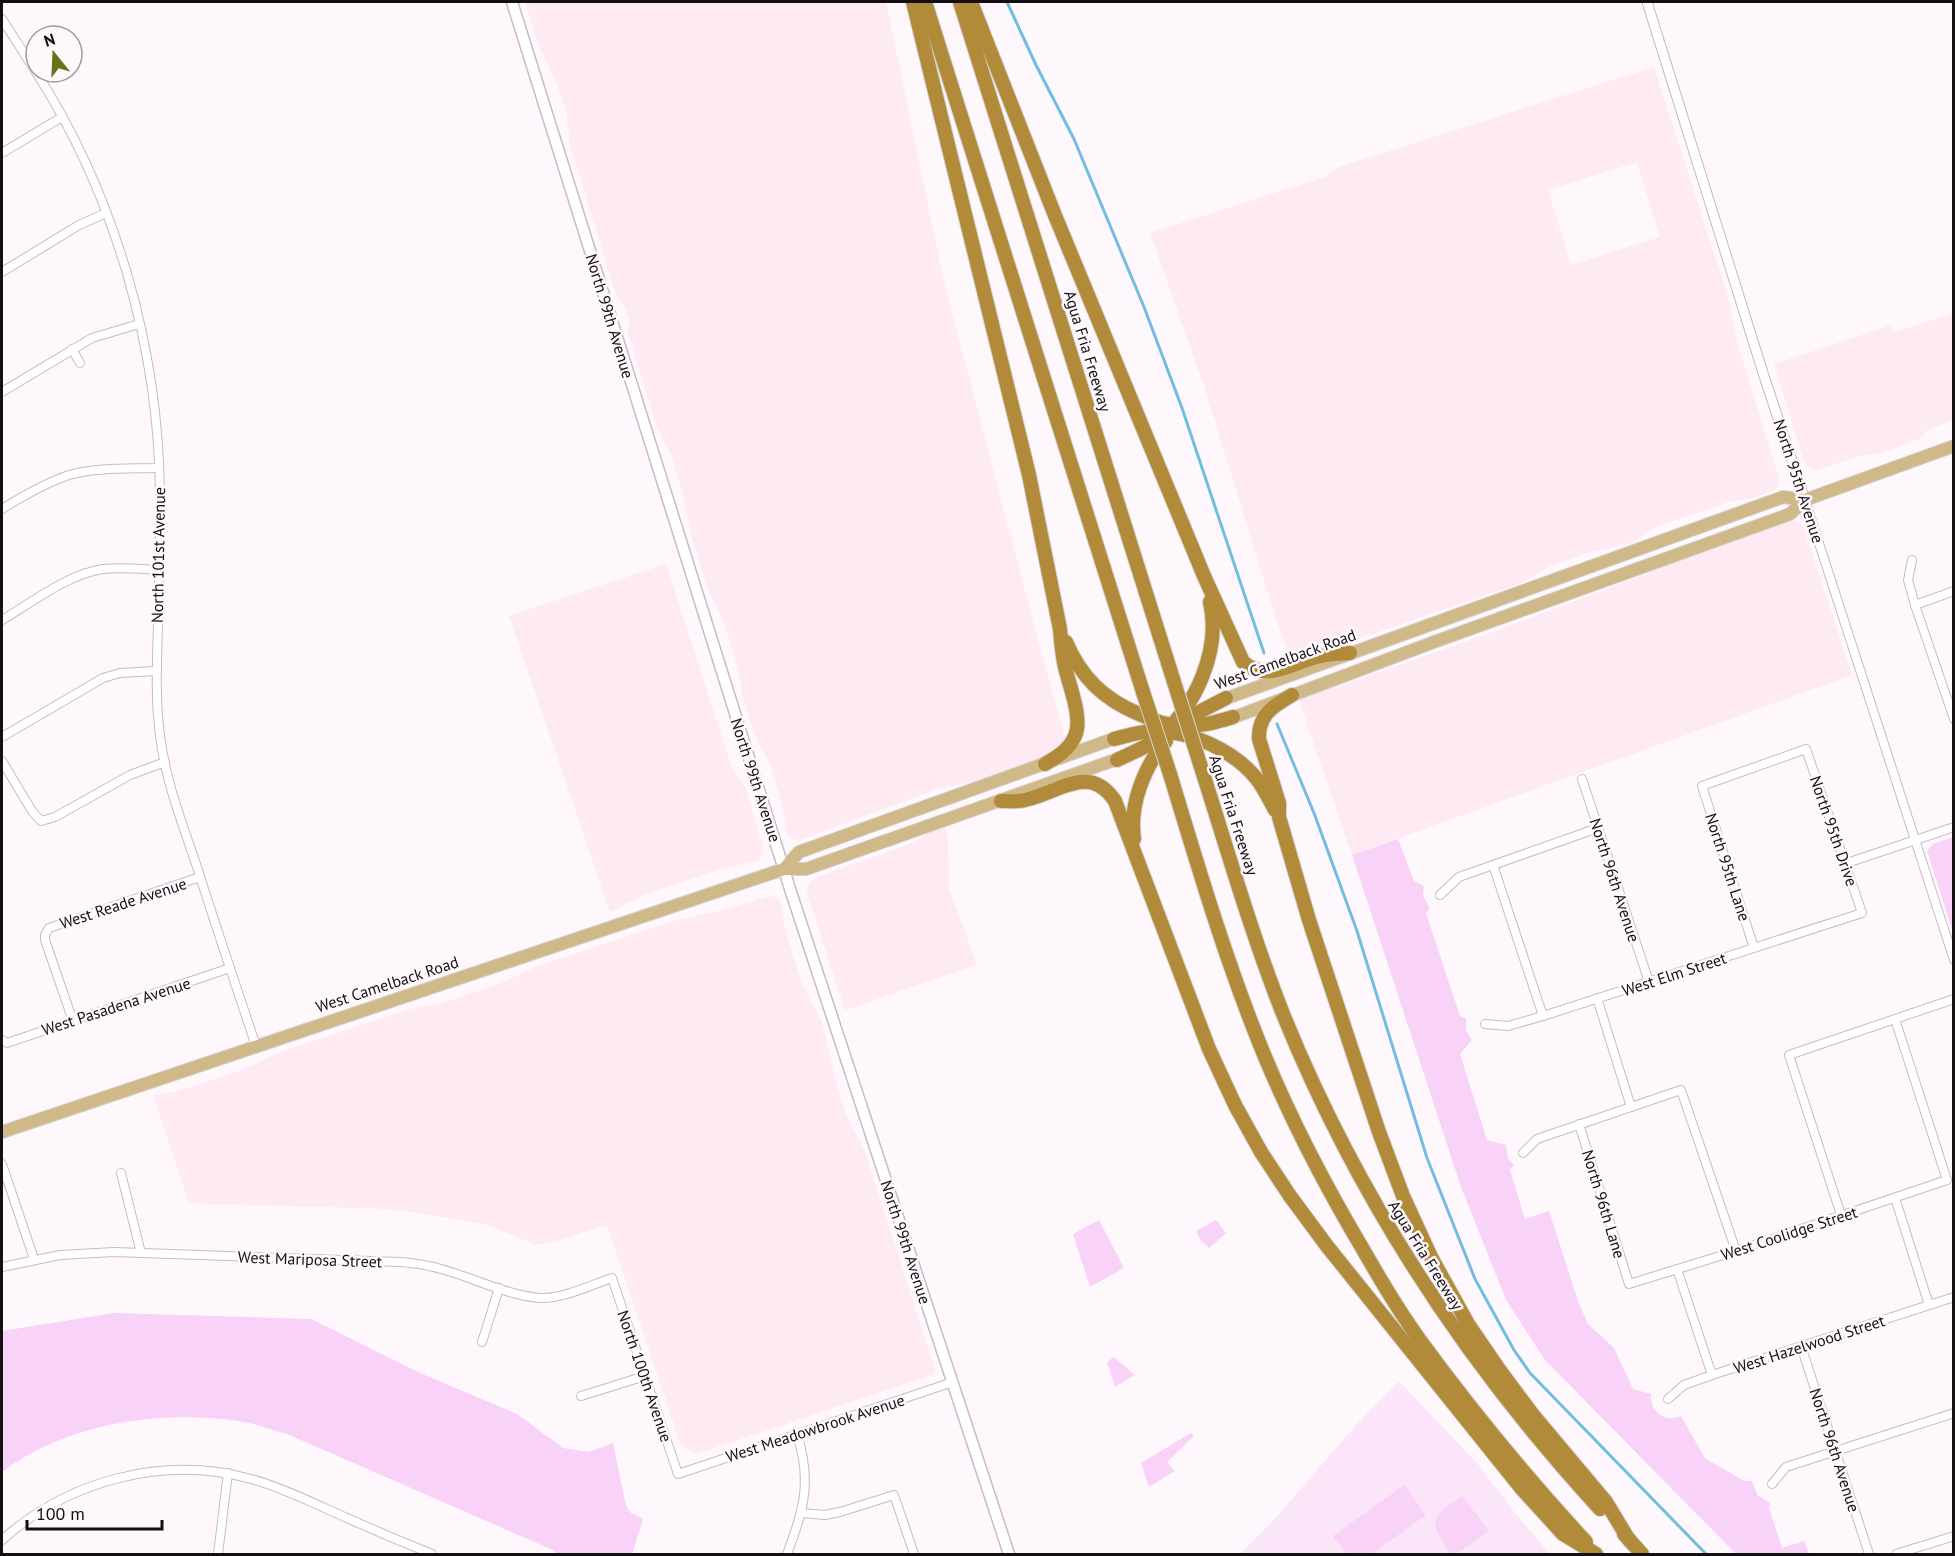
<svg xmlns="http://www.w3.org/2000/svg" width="1955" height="1556" font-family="'PT Sans',sans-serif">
<rect width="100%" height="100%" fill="#fef8fd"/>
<g fill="#fdeaf2" fill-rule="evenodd">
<path d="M525,2H886L944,282L1038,640L1067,744L1058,752L981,780L940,788L800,840L791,839L787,834L782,804L770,764L755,736L744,702L738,668L723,619L708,589L692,538L684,498L672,457L658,430L628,334L629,319L625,308L617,296L614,289L570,144L566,112L556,82L539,46Z"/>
<path d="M1654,67L1725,288L1740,352L1779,478V484L1775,490L1756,497L1728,502L1653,528L1629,544L1593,551L1550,566L1521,583L1291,662L1274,613L1204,386L1150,233L1324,177L1339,167ZM1637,162L1660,237L1571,265L1548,190Z"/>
<path d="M1953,314V420L1927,430L1920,439L1880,453L1856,457L1817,470L1806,465L1803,459L1774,364L1891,325L1894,332Z"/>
<path d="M1789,520L1800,523L1804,529L1852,675L1352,855L1299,700L1493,632L1644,575L1659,567Z"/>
<path d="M666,564L731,765L746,788L764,852L758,861L724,868L644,895L610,912L509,616Z"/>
<path d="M944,826L948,837L949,889L977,965L845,1010L807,893L809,883L819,876L907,845Z"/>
<path d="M771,896L775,897L781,903L786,934L803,986L822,1022L837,1086L847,1117L864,1149L935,1369V1374L696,1454L681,1445L608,1228L602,1226L561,1240L536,1245L489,1225L457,1219L390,1209L189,1203L153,1095L175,1092L239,1071L283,1051L410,1009L439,1004L499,984L537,966L677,920L719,911Z"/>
</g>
<path fill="#fbe6f9" d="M1399,1381L1477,1463L1515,1513L1550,1554H1240L1273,1521L1355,1426Z"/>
<g fill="#f9d2f7">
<path d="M1953,837H1954L1953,932L1927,851L1933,844Z"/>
<path d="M1398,839L1414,881L1424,886L1423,896L1430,908L1426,913L1460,1016L1466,1019V1030L1472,1040L1460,1054L1487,1140L1506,1145L1508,1159L1514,1165L1510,1170L1525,1219L1549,1211L1579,1304L1588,1324L1614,1348L1633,1389L1651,1394C1650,1412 1664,1423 1681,1416L1705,1458L1744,1481H1752L1758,1496L1770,1503L1769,1508L1782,1548L1804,1541L1809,1554H1736L1545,1360L1506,1300L1461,1187L1352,855Z"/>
<path d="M1099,1220L1124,1268L1090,1287L1073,1234Z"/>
<path d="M1216,1220L1226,1233L1209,1248L1200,1239L1196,1231Z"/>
<path d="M114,1313L311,1319L418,1372L517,1414L563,1448L589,1452L613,1443L626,1506L631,1513L643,1519L632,1554H555L553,1550L287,1434C271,1430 255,1423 238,1421C158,1410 68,1423 2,1472V1331Z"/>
<path d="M1114,1357L1135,1375L1115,1387L1107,1362Z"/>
<path d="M1191,1433L1194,1436L1167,1462L1175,1471L1149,1487L1141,1463Z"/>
<path d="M1404,1485L1426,1515L1372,1554H1347L1333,1536Z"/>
<path d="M1462,1496L1489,1531L1456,1554H1451C1428,1523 1429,1517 1462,1496Z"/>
</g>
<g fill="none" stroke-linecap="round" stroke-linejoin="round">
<g stroke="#72bde2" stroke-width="3">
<path d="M1007,2L1036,65L1074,139L1144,307L1182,408L1264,653"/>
<path d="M1277,724L1314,813L1357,931L1427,1158L1475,1279L1514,1350L1530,1373L1706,1554"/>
</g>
<g stroke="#c8bac7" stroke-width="10">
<g id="minor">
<path d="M2,19L36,72"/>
<path d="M36,72C116,197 159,349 160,496C160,539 159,581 158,623C157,661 155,698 160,735C165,780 183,825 197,867C216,927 236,986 256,1046"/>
<path d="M2,153L62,117"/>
<path d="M2,272L79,225L106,213"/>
<path d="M72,349L80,363"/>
<path d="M2,392L92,338L139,324"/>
<path d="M1805,500L1954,960"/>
<path d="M2,509C23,496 45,483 69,475C97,467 130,469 159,468"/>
<path d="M1912,560L1908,580L1915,605L1954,719"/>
<path d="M1915,605L1954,591"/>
<path d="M2,620C31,603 68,574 103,569C121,567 141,569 159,570"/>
<path d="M2,737L103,678L120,673L156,671"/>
<path d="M2,761L32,811L41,821L55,817L130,775L165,762"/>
<path d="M1582,779L1649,982"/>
<path d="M1844,864L1954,827"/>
<path d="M1493,865L1543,1016"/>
<path d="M1440,895L1459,877L1598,828"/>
<path d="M1597,998L1631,1107"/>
<path d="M73,1021L45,940V935L49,928L200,877"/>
<path d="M1485,1024L1508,1026L1543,1016L1862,913L1806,749L1702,786L1754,948"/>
<path d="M2,1040L7,1043L230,968"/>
<path d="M1579,1124L1629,1284L1736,1251L1947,1180L1895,1019"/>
<path d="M1523,1153L1537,1139L1681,1090L1736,1251"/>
<path d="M2,1164L34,1259"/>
<path d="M121,1173L141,1253"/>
<path d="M1895,1198L1929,1305"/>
<path d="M1841,1215L1789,1055L1954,999"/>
<path d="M2,1267L60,1255L114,1252L400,1262C414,1263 428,1265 441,1269C471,1277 514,1298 544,1298C567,1297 591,1285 612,1278L678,1474L953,1382"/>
<path d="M1677,1269L1712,1375"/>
<path d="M482,1342L499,1288"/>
<path d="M1801,1346L1869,1554"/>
<path d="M581,1396L645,1376"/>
<path d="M1668,1399L1684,1385L1712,1375L1954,1297"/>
<path d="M1772,1484L1786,1467L1954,1413"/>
<path d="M802,1513L825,1515L840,1512L894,1495L914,1554"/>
<path d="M2,1540C69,1480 164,1455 251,1479C278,1486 302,1498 327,1509C362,1525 397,1540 432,1554"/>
<path d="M218,1554L228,1473"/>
<path d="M787,1554C804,1510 812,1481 797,1434"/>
<path d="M1896,1554L1954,1536"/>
</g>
</g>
<g stroke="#c8bac7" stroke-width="11">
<path id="tertiary" d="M1647,2L1764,376L1805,500"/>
</g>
<g stroke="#c8bac7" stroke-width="13">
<path id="secondary" d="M512,2L791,892L1009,1554"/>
</g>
<g stroke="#d5d4d5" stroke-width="14">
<g id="primary">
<path d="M1219,701L1783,497L1805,500"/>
<path d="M1224,721L1434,642L1790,514L1805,500L1954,446"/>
<path d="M784,869L799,852L1121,736"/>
<path d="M2,1132L784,869H806L1126,756"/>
</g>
</g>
<g stroke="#d5d4d5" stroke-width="16">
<g id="motorway">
<path d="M913,2L1029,475L1060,629C1061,642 1062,654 1065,667C1069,685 1083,718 1075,736C1069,750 1057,757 1045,764"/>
<path d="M925,2L1143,692"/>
<path d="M960,2L1174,682"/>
<path d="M971,2L1054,213L1204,576L1243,662C1266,683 1292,663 1317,657C1328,654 1339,654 1350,653"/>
<path d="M1066,642C1081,677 1103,699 1139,714C1152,720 1168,726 1183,726C1200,727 1216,722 1233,717"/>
<path d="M1292,695C1273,706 1258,715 1259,739L1279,803V817L1309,920L1379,1132L1403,1196L1431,1257L1468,1324L1498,1368L1533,1415L1606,1502L1629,1540"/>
<path d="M1179,727L1201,711L1226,698"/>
<path d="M1114,739C1127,736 1141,731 1154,731C1191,731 1233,750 1256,778C1264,788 1269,799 1275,810"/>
<path d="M1117,760C1131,753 1146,748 1158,738C1196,707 1221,650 1210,602"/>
<path d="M1200,764C1227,848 1251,933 1283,1014C1358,1199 1466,1363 1600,1509"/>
<path d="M1170,774C1199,870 1227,965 1265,1057C1293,1124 1327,1189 1364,1251C1381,1281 1399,1311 1419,1339C1471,1410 1526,1477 1586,1542"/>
<path d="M1001,801C1009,801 1018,802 1025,800C1059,793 1089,762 1115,801L1209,1049L1235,1105L1261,1152L1290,1196L1327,1246L1522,1489L1563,1534L1596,1554"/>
<path d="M1134,839C1129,805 1144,767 1166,741"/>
<path d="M1624,1534L1642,1554"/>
</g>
</g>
<use href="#minor" stroke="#fff" stroke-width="8"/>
<use href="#tertiary" stroke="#fff" stroke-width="9"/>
<use href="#secondary" stroke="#fff" stroke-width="10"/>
<use href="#primary" stroke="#d0b989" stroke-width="12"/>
<use href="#motorway" stroke="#b18a3a" stroke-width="14"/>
<g stroke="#d5d4d5" stroke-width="16" stroke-linecap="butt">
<g id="motorway-bridge">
<path d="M1174,682L1200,764"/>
<path d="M1143,692L1170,774"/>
</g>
</g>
<use href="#motorway-bridge" stroke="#b18a3a" stroke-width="14"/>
</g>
<g text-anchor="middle" stroke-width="5" stroke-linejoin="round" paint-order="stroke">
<g font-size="16" fill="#140f13" stroke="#fef8fd">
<text transform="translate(610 316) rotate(73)" y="6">North 99th Avenue</text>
<text transform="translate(1088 351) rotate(73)" y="6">Agua Fria Freeway</text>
<text transform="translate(1799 481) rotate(72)" y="6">North 95th Avenue</text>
<text transform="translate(158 555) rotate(-89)" y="6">North 101st Avenue</text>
<text transform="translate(1285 659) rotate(-20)" y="6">West Camelback Road</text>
<text transform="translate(756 780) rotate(72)" y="6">North 99th Avenue</text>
<text transform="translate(1234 815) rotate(72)" y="6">Agua Fria Freeway</text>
<text transform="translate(1834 831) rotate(71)" y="6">North 95th Drive</text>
<text transform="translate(1728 867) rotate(72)" y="6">North 95th Lane</text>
<text transform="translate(1615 880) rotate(72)" y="6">North 96th Avenue</text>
<text transform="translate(123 903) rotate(-18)" y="6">West Reade Avenue</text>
<text transform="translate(1674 974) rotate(-18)" y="6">West Elm Street</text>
<text transform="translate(387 984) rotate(-18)" y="6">West Camelback Road</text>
<text transform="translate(116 1006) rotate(-18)" y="6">West Pasadena Avenue</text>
<text transform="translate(1604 1204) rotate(73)" y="6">North 96th Lane</text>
<text transform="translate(1789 1233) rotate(-18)" y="6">West Coolidge Street</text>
<text transform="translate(906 1242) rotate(72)" y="6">North 99th Avenue</text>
<text transform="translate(1426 1255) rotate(58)" y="6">Agua Fria Freeway</text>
<text transform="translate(310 1259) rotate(2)" y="6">West Mariposa Street</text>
<text transform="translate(1809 1344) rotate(-18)" y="6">West Hazelwood Street</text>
<text transform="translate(645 1376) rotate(71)" y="6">North 100th Avenue</text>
<text transform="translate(815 1428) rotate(-18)" y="6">West Meadowbrook Avenue</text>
<text transform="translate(1835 1450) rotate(72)" y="6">North 96th Avenue</text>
</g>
</g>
<rect width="1955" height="1556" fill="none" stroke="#140f13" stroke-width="6"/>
<g transform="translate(54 54) rotate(342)"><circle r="28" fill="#fef8fd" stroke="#a09b9f" stroke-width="1.5"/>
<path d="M0-4.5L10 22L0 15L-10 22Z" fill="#69721a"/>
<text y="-9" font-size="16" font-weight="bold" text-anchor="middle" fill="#140f13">N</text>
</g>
<path d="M27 1520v9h135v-9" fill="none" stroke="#140f13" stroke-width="3"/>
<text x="36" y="1520" font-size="18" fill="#140f13" stroke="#fef8fd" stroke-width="4.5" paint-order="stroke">100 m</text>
</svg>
